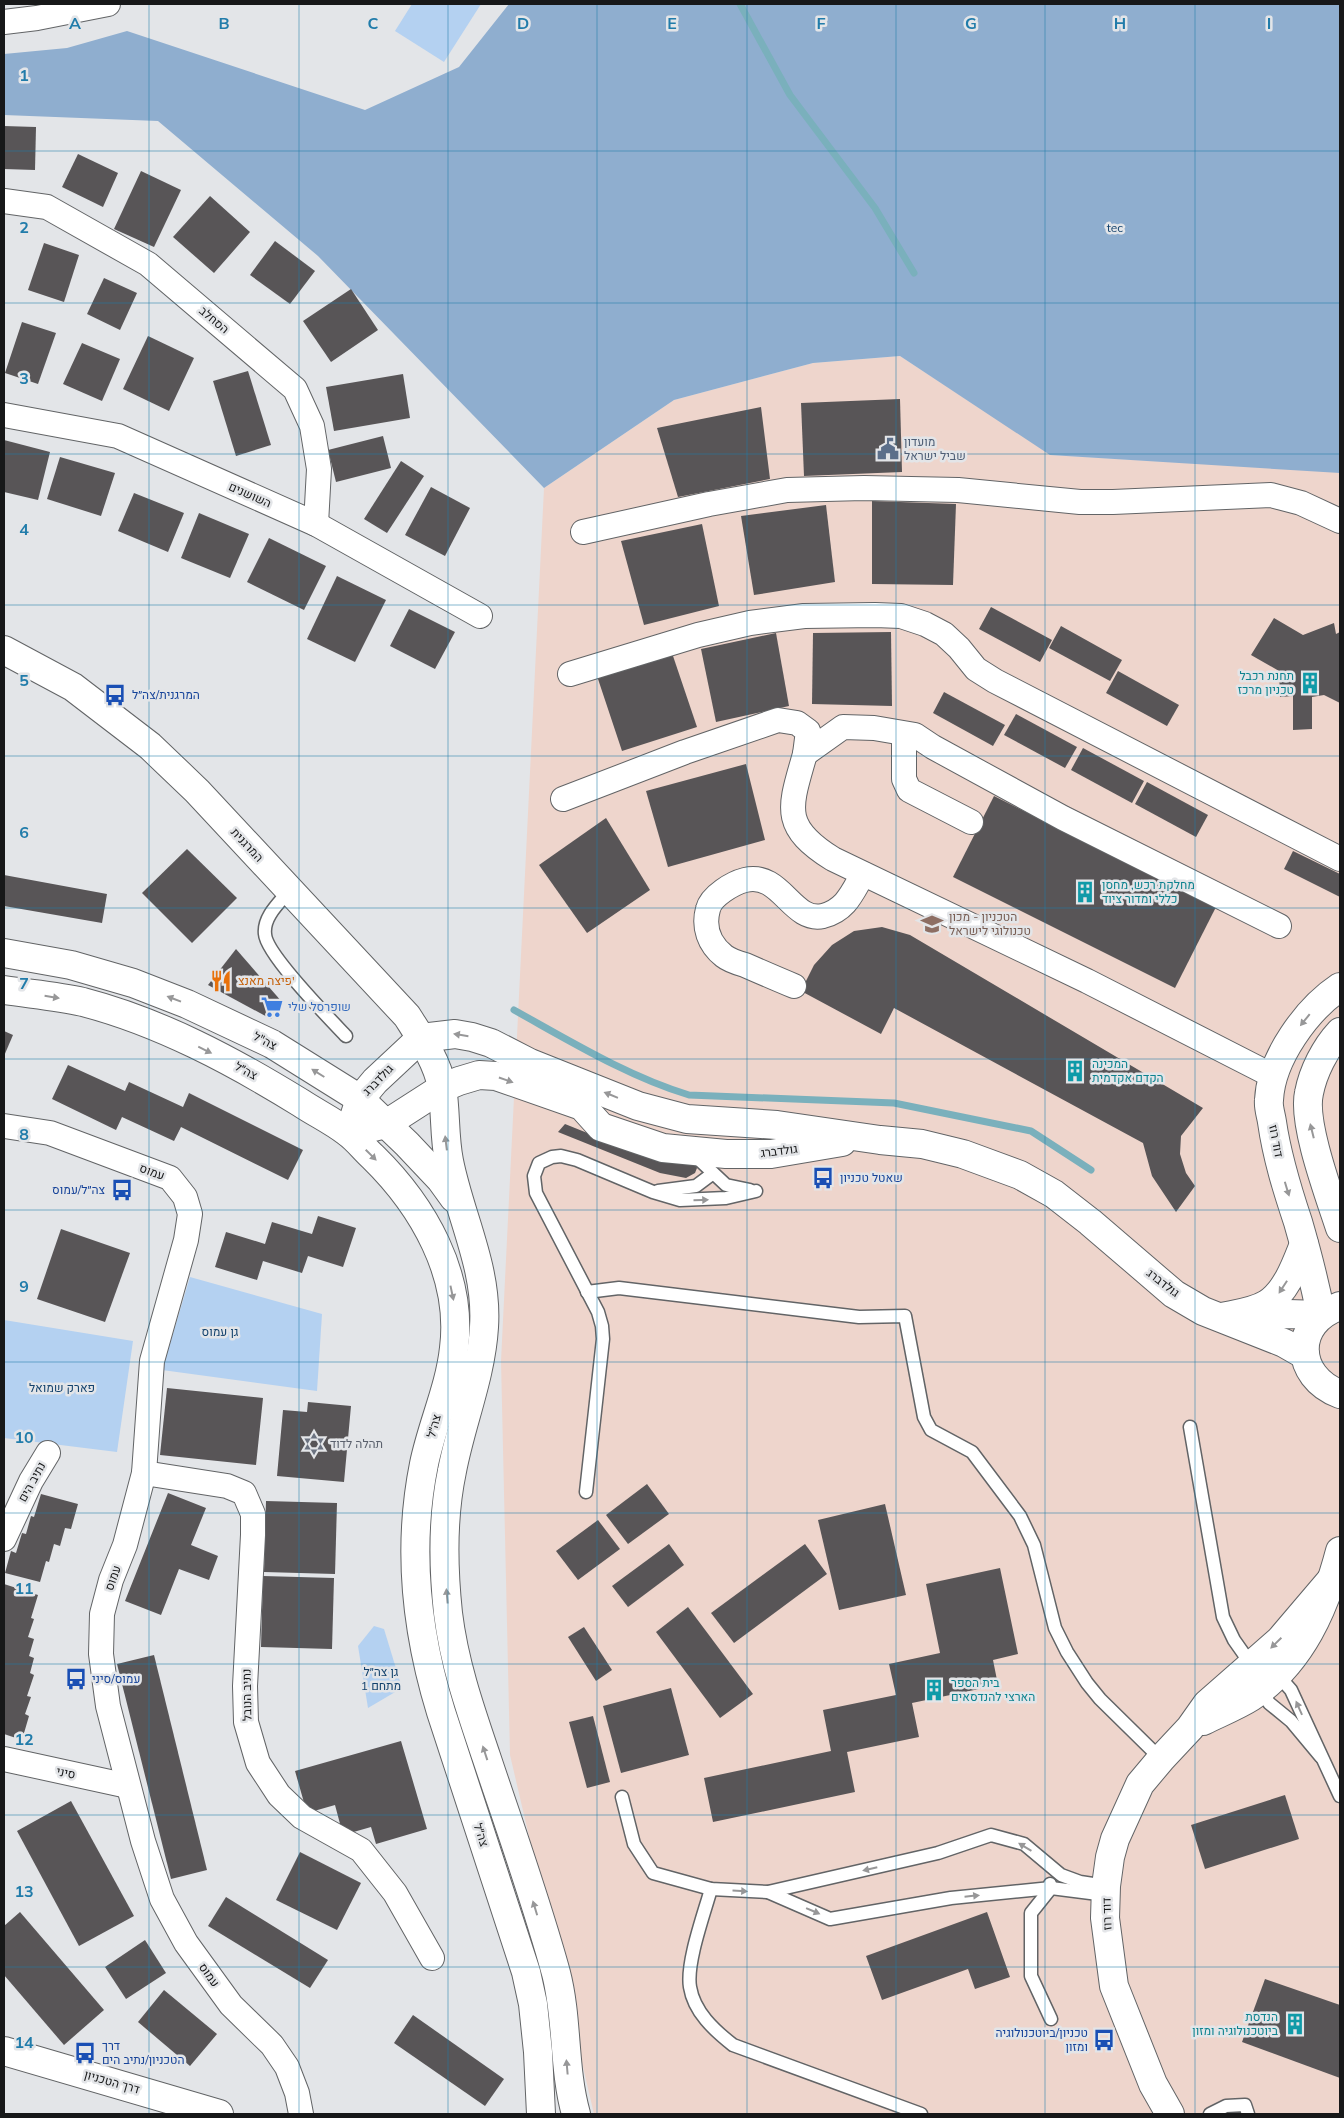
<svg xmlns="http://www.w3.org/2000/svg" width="1344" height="2118" font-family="Mulish,Heebo,sans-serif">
<rect width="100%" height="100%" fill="#e3e5e8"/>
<path fill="#eed5cc" d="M900,356L1051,455L1340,472V2114H594L510,1755L501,1361L544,488L674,400L813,363Z"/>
<g fill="#b4d1f1">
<path d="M412,4H481L444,62L395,31Z"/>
<path d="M190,1277L322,1314L317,1391L162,1370Z"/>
<path d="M4,1320L133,1341L117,1452L4,1438Z"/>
<path d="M374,1626L384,1629L402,1688L368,1708L358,1646Z"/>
</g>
<path fill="#8faecf" d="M509,4H1340V473L1050,455L900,356L813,363L674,400L544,488L318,256L158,121L4,115V54L67,48L127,31L365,110L459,67Z"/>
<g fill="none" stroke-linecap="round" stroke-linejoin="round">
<g stroke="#7ab0bc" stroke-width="7">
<path d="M740,4L790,95L875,208L914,273"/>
<path d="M514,1010C570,1041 627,1076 689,1095L894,1103L1031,1131L1091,1170"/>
</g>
</g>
<g fill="#585557">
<path d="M4,126L36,127L35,170L4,169Z"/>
<path d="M78,154L118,173L103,207L62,187Z"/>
<path d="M141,171L181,190L154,247L114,229Z"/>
<path d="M210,196L250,232L214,273L173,237Z"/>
<path d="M275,241L315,271L290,304L250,275Z"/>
<path d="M44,243L79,255L64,302L28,290Z"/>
<path d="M104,278L137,293L120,330L87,314Z"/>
<path d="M351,289L378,330L331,362L303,321Z"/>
<path d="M22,322L56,333L38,384L5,373Z"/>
<path d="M148,336L194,358L169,411L123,389Z"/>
<path d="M82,343L120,359L102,401L63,384Z"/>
<path d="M248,371L271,445L236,456L213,381Z"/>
<path d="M403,374L410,418L334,431L326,387Z"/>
<path d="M900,399L902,472L804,476L801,403Z"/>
<path d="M761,407L770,479L678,497L657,428Z"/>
<path d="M383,436L391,468L336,482L328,450Z"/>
<path d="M4,440L50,452L38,500L4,492Z"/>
<path d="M60,457L115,473L101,516L47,499Z"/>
<path d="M401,461L424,476L387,533L364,519Z"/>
<path d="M431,487L470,508L445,556L405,535Z"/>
<path d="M134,493L184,513L168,552L118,531Z"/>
<path d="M872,501L956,504L953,585L872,584Z"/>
<path d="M826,505L835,582L754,595L741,516Z"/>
<path d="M199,513L249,534L230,578L181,558Z"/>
<path d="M702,524L719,606L644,625L621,541Z"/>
<path d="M269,538L326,566L304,610L247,582Z"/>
<path d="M337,576L386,600L355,662L307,639Z"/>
<path d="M991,607L1052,640L1040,662L979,629Z"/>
<path d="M409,609L455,632L435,669L390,646Z"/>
<path d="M1274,618L1303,635L1334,623L1336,634L1340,632V703L1324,695L1312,697V729L1293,730V696L1280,697L1279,671L1251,655Z"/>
<path d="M1061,626L1122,660L1110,681L1049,648Z"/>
<path d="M891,632L892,706L812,704L813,633Z"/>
<path d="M776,633L789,706L716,722L701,649Z"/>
<path d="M672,653L697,727L622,751L597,676Z"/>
<path d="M1118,671L1179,705L1167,726L1106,693Z"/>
<path d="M944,692L1005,725L993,746L933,713Z"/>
<path d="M1016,714L1077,747L1065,768L1004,735Z"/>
<path d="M1083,748L1144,781L1132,803L1071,770Z"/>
<path d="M746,764L765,840L668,867L646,791Z"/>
<path d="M1147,782L1208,815L1196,837L1135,804Z"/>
<path d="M994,796L1216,907L1175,988L953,877Z"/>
<path d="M606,818L650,890L587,933L539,865Z"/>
<path d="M187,849L237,898L192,943L142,893Z"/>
<path d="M1293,851L1340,874V897L1284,869Z"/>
<path d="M4,875L107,894L102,923L4,906Z"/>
<path d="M882,927L910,935L1203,1108L1181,1136L1180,1154L1186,1173L1195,1186L1176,1212L1152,1176L1143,1143L894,1008L881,1034L801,991L814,965L832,945L854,931Z"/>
<path d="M236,949L282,1002L271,1019L208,985Z"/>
<path d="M4,1031L13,1035L4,1056Z"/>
<path d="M68,1065L125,1091L129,1082L183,1107L189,1093L303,1150L288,1180L181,1127L174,1141L122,1117L116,1130L52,1099Z"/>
<path d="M565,1124L642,1155L696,1163L697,1168L695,1173L686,1178L660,1173L558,1132Z"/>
<path d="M318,1216L356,1228L343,1267L308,1256L302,1273L263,1261L257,1280L215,1267L226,1232L265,1244L272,1222L312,1234Z"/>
<path d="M61,1229L130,1253L105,1322L37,1299Z"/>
<path d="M167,1388L263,1398L256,1465L160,1455Z"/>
<path d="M308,1402L351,1406L344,1482L277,1476L283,1410L307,1412Z"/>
<path d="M647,1484L669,1514L628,1544L606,1515Z"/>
<path d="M168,1493L206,1508L191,1545L218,1556L209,1580L179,1569L161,1615L125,1601Z"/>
<path d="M41,1494L78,1504L71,1529L65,1528L60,1546L54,1544L49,1562L46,1561L40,1582L5,1573L11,1551L16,1553L22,1533L26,1534L31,1516L34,1517Z"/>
<path d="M266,1501L337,1503L335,1574L264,1572Z"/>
<path d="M885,1504L906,1595L839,1610L818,1520Z"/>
<path d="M598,1520L620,1549L578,1580L556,1551Z"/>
<path d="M669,1544L684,1565L628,1607L612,1586Z"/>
<path d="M805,1544L827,1574L734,1643L711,1613Z"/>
<path d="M1000,1568L1018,1654L993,1660L998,1685L912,1703L919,1737L847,1752L855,1792L713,1822L704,1778L831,1751L823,1710L896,1695L889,1664L940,1653L926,1584Z"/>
<path d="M263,1576L334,1578L332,1649L261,1647Z"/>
<path d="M4,1584L38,1595L31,1618L34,1619L28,1637L34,1639L29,1656L34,1658L30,1673L34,1675L27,1696L31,1697L25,1714L29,1716L22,1740L4,1734Z"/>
<path d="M688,1607L753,1694L720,1718L656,1632Z"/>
<path d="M584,1627L612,1670L596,1681L568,1637Z"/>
<path d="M154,1655L207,1870L171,1879L117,1664Z"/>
<path d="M671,1688L689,1755L621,1773L603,1706Z"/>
<path d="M593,1716L610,1782L587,1788L569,1722Z"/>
<path d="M401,1741L427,1829L376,1844L371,1827L343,1835L335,1805L307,1813L295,1771Z"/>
<path d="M1285,1795L1299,1839L1205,1869L1191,1825Z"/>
<path d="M71,1801L134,1916L79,1946L17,1831Z"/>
<path d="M300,1852L361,1883L337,1930L276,1900Z"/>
<path d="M226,1897L328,1960L310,1988L208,1926Z"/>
<path d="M20,1912L104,2010L64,2045L4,1975V1926Z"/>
<path d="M987,1912L1010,1977L975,1989L968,1969L882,2000L866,1956Z"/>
<path d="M145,1940L166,1973L126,1999L105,1967Z"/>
<path d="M1265,1979L1340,2005V2078L1242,2042Z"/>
<path d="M164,1990L217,2034L190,2066L138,2022Z"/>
<path d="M413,2015L504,2079L485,2106L394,2043Z"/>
</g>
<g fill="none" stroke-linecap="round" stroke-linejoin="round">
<g stroke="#626466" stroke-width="15">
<g id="lane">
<path d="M289,891C279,903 263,917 265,934C266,954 329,1018 346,1036"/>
<path d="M693,1154L726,1185L750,1190"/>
<path d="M658,1191L696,1186L712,1174"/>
<path d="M587,1292L619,1288L859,1317L905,1316L924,1417L931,1430L972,1452L1020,1516L1034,1545L1055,1628L1067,1652L1087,1683L1100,1699L1161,1759"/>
<path d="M1190,1427L1223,1617L1234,1640L1253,1667"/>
<path d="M586,1492L603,1339L602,1326L598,1312L536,1193L534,1176L539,1163L552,1157L561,1156L577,1160L653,1192L680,1200L726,1198L756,1191"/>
<path d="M1276,1673L1291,1690L1340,1796"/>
<path d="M1259,1686L1269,1703L1291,1721L1321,1757"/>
<path d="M622,1797L634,1844L653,1873L711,1889L768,1892L938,1853L991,1835L1024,1844L1061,1875L1080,1882L1106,1886"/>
<path d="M1050,1884L1051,1888L1031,1913V1976L1051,2019"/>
<path d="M711,1889C704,1914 686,1963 690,1987C694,2012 714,2030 733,2045L921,2114"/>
<path d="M768,1892L830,1919L951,1898L1051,1888L1106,1895"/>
<path d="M1210,2114L1226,2106L1245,2105L1248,2114"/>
</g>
</g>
<g stroke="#626466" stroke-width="26">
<g id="street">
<path d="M4,22L37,18L108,4"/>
<path d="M4,201L47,207L148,264L295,389L312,426L319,469L316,524"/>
<path d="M4,415L118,436L316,524L480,616"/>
<path d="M583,532L709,504L787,490L864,488L958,490L1080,502H1113L1271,495L1301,503L1340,521"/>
<path d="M570,674L698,635L750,623L804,616L875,615L901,616L925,624L944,634L959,648L976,669L995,681L1340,859"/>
<path d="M904,734V779L909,790L971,822"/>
<path d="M805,754C790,807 780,826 833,859L1087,981L1273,1076"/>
<path d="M563,799L685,752L778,720L797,723L808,731L805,754L843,727L874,728L915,735L933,747L1063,818L1279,926"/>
<path d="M794,986C777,979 761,972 745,965C738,963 729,960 724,956C709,944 703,927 708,909C711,896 733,883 745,880C781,871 792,923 823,916C846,910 852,893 863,874"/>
<path d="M4,1126L50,1133L170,1178L185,1197L190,1214L186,1240L152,1361L144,1473L125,1545L111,1580L102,1614L101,1654L108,1706L143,1841L162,1899L186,1943L231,2005L272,2045L287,2067L297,2093L301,2114"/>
<path d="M144,1473L227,1486L244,1493L253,1514V1535L245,1686L246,1722L258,1763L279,1795L302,1817L361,1850L395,1893L432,1958"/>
<path d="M4,1539L31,1481L48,1453"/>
<path d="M4,1759L128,1786"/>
</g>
</g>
<g stroke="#626466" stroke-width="30">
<g id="secondary">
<path d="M4,650L73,687L150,746L197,791L407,1016C421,1038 437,1061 442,1087C446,1111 444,1136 449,1161C460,1217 488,1268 484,1327C481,1377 461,1423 452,1471C442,1518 443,1566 448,1613C454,1663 470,1709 486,1756C510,1828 536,1900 556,1973C568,2019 563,2068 576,2114"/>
<path d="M4,953L71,965L133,983L187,1004L272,1044L360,1099L407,1144L441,1180L454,1198"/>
<path d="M4,990C30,994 57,996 83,1002C160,1022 233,1061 301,1103C316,1113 333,1121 347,1132C357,1139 364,1149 373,1157C423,1206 463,1275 454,1348C450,1387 432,1425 424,1464C407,1548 416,1631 441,1712L526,1972L533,2004L538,2052L541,2114"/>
<path d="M1340,1032C1325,1048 1313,1072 1309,1093C1302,1123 1330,1197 1340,1228"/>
<path d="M370,1128L386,1124L442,1088L459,1081L479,1075L496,1076L582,1106L601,1127L663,1148L726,1154H771L842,1142"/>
<path d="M349,1133L360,1099L375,1081L421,1038L455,1034L472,1037L491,1043L530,1063L638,1106L687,1119L777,1125L880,1140L922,1144L963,1154L1020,1175L1054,1194L1090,1222L1174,1294L1203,1311L1284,1343L1305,1355"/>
<path d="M1340,1306C1292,1322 1294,1377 1340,1394"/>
<path d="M1321,1315C1315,1284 1307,1253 1298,1222C1287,1189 1277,1157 1272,1122C1271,1115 1268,1107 1269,1100C1271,1058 1307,1009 1340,987"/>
<path d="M1248,1316L1288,1314L1321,1315"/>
<path d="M1222,1317C1236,1314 1254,1312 1267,1304C1287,1291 1296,1264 1304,1244"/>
<path d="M1203,1721C1219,1713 1237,1706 1251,1697C1302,1662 1325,1608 1340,1551"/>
<path d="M4,2051L219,2114"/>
<path d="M1170,2114L1153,2084L1114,1986L1105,1918L1106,1886L1110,1857L1115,1839L1140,1784L1161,1759L1190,1728L1207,1704L1280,1640L1331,1580"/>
</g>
</g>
<use href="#lane" stroke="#fff" stroke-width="12"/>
<use href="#street" stroke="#fff" stroke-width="24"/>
<use href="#secondary" stroke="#fff" stroke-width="28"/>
</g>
<defs><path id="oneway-solid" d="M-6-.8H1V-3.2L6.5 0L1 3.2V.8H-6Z" transform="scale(1.25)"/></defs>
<g fill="#979798">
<use href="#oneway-solid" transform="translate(52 997) rotate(9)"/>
<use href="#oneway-solid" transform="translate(174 999) rotate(-159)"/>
<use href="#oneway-solid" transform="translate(1305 1020) rotate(129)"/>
<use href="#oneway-solid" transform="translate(461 1035) rotate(-171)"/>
<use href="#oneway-solid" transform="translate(205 1050) rotate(26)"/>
<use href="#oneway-solid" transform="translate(318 1073) rotate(-148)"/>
<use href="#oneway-solid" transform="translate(506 1080) rotate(19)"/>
<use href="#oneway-solid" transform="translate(611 1095) rotate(-158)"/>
<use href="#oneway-solid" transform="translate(1312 1131) rotate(-104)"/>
<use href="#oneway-solid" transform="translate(446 1143) rotate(-97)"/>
<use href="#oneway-solid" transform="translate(371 1155) rotate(45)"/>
<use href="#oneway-solid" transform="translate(1287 1189) rotate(73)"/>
<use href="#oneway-solid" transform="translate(701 1200) rotate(-2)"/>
<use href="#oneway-solid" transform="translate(1283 1287) rotate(123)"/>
<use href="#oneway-solid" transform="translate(452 1293) rotate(78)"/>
<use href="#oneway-solid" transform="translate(447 1596) rotate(-95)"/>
<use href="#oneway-solid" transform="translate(1276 1643) rotate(136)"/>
<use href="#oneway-solid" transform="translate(1299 1708) rotate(-114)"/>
<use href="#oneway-solid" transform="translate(485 1753) rotate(-108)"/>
<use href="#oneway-solid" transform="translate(1025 1847) rotate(-149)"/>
<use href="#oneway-solid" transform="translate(870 1869) rotate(167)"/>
<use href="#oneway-solid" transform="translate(740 1891) rotate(3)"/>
<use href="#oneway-solid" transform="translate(972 1896) rotate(-6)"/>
<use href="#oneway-solid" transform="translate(535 1908) rotate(-107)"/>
<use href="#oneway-solid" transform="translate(813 1911) rotate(23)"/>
<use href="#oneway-solid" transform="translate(567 2067) rotate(-95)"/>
</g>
<path fill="none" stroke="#217caa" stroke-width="1" stroke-opacity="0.55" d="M149,4V2114M299,4V2114M448,4V2114M597,4V2114M747,4V2114M896,4V2114M1045,4V2114M1195,4V2114M4,151H1340M4,303H1340M4,454H1340M4,605H1340M4,756H1340M4,908H1340M4,1059H1340M4,1210H1340M4,1362H1340M4,1513H1340M4,1664H1340M4,1815H1340M4,1967H1340"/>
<defs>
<g id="civic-bare" transform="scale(1.725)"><path d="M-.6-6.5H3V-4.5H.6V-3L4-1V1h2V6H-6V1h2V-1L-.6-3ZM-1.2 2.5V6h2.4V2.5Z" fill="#5c6f8a" stroke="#e3e5e8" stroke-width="2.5" paint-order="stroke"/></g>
<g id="building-bare" transform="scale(1.725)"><path d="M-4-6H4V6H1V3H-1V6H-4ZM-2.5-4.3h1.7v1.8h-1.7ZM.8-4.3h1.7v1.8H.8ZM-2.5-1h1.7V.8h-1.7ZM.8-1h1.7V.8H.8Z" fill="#0f9aa8" stroke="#e3e5e8" stroke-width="2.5" paint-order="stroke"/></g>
<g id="bus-bare" transform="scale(1.725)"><path d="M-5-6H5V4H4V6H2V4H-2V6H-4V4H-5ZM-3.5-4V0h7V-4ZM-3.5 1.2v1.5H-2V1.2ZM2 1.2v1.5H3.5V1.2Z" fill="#1a4fb4" stroke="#e3e5e8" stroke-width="2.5" paint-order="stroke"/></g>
<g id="university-bare" transform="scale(1.725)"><path d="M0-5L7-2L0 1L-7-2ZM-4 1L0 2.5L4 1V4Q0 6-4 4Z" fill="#8d6e63" stroke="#e3e5e8" stroke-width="2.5" paint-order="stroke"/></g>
<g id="restaurant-bare" transform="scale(1.725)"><path d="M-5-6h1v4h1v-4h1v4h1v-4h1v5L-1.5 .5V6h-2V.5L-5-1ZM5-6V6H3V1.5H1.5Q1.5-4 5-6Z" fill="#e8710a" stroke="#e3e5e8" stroke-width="2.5" paint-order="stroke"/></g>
<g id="supermarket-bare" transform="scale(1.725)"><path d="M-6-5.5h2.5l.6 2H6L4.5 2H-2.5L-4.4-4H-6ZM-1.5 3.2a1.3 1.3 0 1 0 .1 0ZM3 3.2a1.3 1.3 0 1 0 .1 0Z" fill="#3f7fe0" stroke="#e3e5e8" stroke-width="2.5" paint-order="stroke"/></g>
<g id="synagogue-bare" transform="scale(1.725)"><path d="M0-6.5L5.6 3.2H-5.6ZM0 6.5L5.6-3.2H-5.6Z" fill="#6b7280" stroke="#e3e5e8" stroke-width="2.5" paint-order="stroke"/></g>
</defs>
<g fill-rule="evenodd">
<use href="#civic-bare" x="888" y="449"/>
<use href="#building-bare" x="1310" y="683"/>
<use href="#bus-bare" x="115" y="695"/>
<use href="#building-bare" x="1085" y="892"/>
<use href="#university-bare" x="932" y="924"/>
<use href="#restaurant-bare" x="221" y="981"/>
<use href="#supermarket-bare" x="272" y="1007"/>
<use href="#building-bare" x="1075" y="1071"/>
<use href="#bus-bare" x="823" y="1178"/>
<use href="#bus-bare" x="122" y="1190"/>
<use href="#synagogue-bare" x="314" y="1444"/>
<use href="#bus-bare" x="76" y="1679"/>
<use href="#building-bare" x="934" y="1690"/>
<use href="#building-bare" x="1295" y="2024"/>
<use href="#bus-bare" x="1104" y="2040"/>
<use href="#bus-bare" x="85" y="2053"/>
</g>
<g text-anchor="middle" stroke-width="5" stroke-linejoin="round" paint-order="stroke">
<g font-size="12" fill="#13426d" stroke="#e3e5e8">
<text x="1115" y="232">tec</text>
<text x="220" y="1336">גן עמוס</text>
<text x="62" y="1392">פארק שמואל</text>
<text x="381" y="1676">גן צה״ל<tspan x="381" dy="14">מתחם 1</tspan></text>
</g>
<g font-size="12" fill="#171819" stroke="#e3e5e8">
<text transform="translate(214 320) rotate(40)" y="4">הסחלב</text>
<text transform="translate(250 495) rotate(24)" y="4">השושנים</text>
<text transform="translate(247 845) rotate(47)" y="4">המרגנית</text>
<text transform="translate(265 1041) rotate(27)" y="4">צה"ל</text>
<text transform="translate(246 1071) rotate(28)" y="4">צה״ל</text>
<text transform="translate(378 1080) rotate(-46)" y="4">גולדברג</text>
<text transform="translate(1276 1141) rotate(79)" y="4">דוד רוז</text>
<text transform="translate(779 1151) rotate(-7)" y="4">גולדברג</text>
<text transform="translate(152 1172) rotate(20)" y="4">עמוס</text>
<text transform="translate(1163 1283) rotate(38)" y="4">גולדברג</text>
<text transform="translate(434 1426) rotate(-75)" y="4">צה״ל</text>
<text transform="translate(32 1482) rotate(-61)" y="4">נתיב הים</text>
<text transform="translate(113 1578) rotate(-71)" y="4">עמוס</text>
<text transform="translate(247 1695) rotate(-91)" y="4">נתיב הנובל</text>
<text transform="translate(66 1773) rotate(12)" y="4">סיני</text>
<text transform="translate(481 1835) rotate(72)" y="4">צה״ל</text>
<text transform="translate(1107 1914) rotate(-92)" y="4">דוד רוז</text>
<text transform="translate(209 1975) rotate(54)" y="4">עמוס</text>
<text transform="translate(112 2082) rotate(16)" y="4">דרך הטכניון</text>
</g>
<g font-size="12" fill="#4e5e75" stroke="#e3e5e8" text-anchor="start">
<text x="904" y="446">מועדון<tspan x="904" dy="14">שביל ישראל</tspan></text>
</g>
<g font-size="12" fill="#0d838f" stroke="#e3e5e8" text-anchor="start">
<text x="1294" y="680" text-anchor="end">תחנת רכבל<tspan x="1294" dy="14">טכניון מרכז</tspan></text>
<text x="1102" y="889">מחלקת רכש, מחסן<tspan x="1102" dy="14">כללי ומדור ציוד</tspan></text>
<text x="1092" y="1068">המכינה<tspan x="1092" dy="14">הקדם אקדמית</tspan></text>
<text x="951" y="1687">בית הספר<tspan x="951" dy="14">הארצי להנדסאים</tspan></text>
<text x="1278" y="2021" text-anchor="end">הנדסת<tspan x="1278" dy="14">ביוטכנולוגיה ומזון</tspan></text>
</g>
<g font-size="12" fill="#164399" stroke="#e3e5e8" text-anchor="start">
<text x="132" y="699">המרגנית/צה״ל</text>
<text x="840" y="1182">שאטל טכניון</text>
<text x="105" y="1194" text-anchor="end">צה״ל/עמוס</text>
<text x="92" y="1683">עמוס/סיני</text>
<text x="1088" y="2037" text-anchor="end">טכניון/ביוטכנולוגיה<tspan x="1088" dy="14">ומזון</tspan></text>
<text x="102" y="2050">דרך<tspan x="102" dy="14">הטכניון/נתיב הים</tspan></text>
</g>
<g font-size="12" fill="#785e54" stroke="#e3e5e8" text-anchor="start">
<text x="949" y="921">הטכניון - מכון<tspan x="949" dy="14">טכנולוגי לישראל</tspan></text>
</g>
<g font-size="12" fill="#c56008" stroke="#e3e5e8" text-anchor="start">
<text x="238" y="985">פיצה מאנצ'</text>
</g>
<g font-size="12" fill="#366cbe" stroke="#e3e5e8" text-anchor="start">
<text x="288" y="1011">שופרסל שלי</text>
</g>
<g font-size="12" fill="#5b616d" stroke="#e3e5e8" text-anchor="start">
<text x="330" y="1448">תהלה לדוד</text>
</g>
</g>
<g font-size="16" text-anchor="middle" font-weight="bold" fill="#217caa" stroke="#e3e5e8" stroke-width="5" stroke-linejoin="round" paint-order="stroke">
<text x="75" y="29">A</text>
<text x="224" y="29">B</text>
<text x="373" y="29">C</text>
<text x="523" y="29">D</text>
<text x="672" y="29">E</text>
<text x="821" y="29">F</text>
<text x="971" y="29">G</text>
<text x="1120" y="29">H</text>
<text x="1269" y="29">I</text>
<text x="24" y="81">1</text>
<text x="24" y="233">2</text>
<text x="24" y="384">3</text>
<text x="24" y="535">4</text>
<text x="24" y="686">5</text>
<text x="24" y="838">6</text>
<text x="24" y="989">7</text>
<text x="24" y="1140">8</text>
<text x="24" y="1292">9</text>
<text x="24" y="1443">10</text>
<text x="24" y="1594">11</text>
<text x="24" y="1745">12</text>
<text x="24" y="1897">13</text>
<text x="24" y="2048">14</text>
</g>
<rect width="1344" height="2118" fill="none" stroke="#171819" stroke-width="10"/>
</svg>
